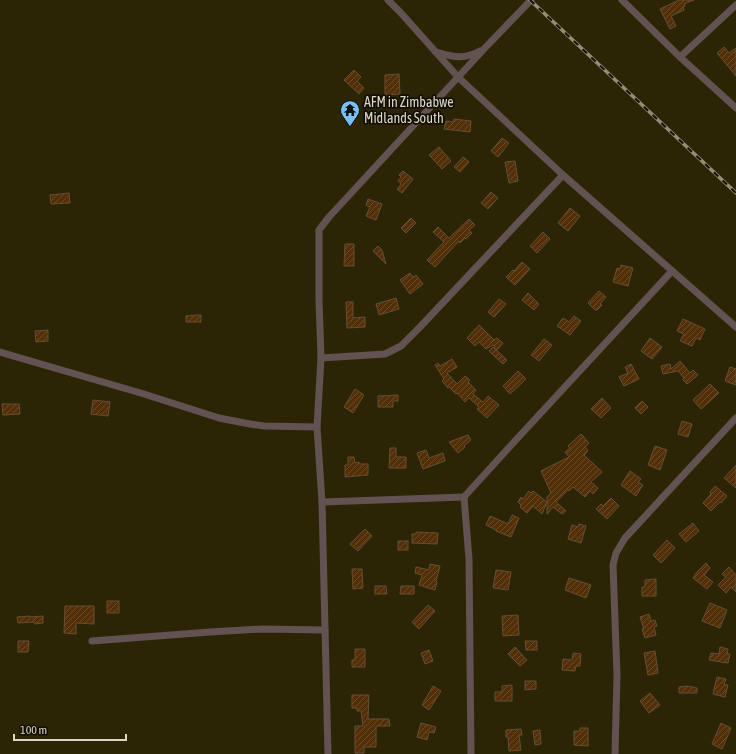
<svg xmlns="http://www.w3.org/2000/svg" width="736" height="754" font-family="'Asap Condensed',sans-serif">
<defs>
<pattern id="building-hatch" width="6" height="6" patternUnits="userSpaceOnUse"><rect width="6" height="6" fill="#522f06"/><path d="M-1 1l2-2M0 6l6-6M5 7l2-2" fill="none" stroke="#6a4c29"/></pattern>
</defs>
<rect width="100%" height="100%" fill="#2c2505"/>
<g fill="url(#building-hatch)" stroke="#664e37">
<path d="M679,0H694L684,4L685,6L683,7L684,10L671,16L676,26L670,29L660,9Z"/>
<path d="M724,47L729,53L736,48V76L717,53Z"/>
<path d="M354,70L361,77L357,81L364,88L359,94L344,80Z"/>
<path d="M399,74L400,94L385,95V75Z"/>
<path d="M454,119L471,121L470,132L444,129L446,121L453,122Z"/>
<path d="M502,138L509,143L498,157L491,151Z"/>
<path d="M439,147L451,161L442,169L429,155Z"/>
<path d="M463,157L469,162L460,172L454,167Z"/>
<path d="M515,161L518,181L509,183L505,162Z"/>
<path d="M403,171L413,179L402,193L397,189L401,184L398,181L401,177L399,175Z"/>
<path d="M491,192L498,198L488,209L481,203Z"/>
<path d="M69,193L70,203L51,204L50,195Z"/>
<path d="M368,199L382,204L376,220L366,216L370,207L366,205Z"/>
<path d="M570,208L580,216L568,231L558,223Z"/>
<path d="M411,218L416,223L406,233L401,228Z"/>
<path d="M469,219L475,225L469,230L472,233L466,239L465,238L460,243L459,241L435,267L427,260L444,242L433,232L438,227L449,238Z"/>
<path d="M543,232L550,239L537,253L530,246Z"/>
<path d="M345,244H354V266H344Z"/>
<path d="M378,246L382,250L386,264L373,251Z"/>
<path d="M522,262L530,269L515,285L506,277L513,270L514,271Z"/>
<path d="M621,265L633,268L628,286L613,282L617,268L620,269Z"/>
<path d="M410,273L413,277L416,275L423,284L410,294L400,280Z"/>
<path d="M599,291L606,297L600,304L602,305L597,310H595L588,303Z"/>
<path d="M528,293L539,304L534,310L522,300Z"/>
<path d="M396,298L399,309L379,315L376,304Z"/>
<path d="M499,299L506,304L494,317L488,312Z"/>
<path d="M346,302H353V318L365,317V327L347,328Z"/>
<path d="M197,315H201V322H186V316Z"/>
<path d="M574,316L581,321L570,335L557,326L563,318L569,322Z"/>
<path d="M683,319L705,329L700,340L696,338L692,346L680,341L684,334L677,331Z"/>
<path d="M479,325L494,340L497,338L503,343L497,350L493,345L486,349L479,342L475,346L467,338Z"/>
<path d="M48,330V341L36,342L35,331Z"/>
<path d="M650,338L662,347L652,359L641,351Z"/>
<path d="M544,339L552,345L539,361L531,355Z"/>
<path d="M493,347L507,360L503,364L489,351Z"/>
<path d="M452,359L457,367L447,373L457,384L465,376L470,380L468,382L476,390L473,394L483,402L488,396L499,405L487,418L477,409L479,407L469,398L465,402L457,393L456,394L449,387L448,388L442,381L444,379L435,365L438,363L440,366Z"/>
<path d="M680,361L690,373L693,370L698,375L687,384L683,380L684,378L678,371L663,374L661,366L670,364L671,369Z"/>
<path d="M631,364L639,379L624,386L619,377L628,373L625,367Z"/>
<path d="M730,367L736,369V385L725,381Z"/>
<path d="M518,371L526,379L510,394L503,386Z"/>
<path d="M710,384L719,393L701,409L693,400Z"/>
<path d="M355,389L364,395L353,413L344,407Z"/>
<path d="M398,395V401H393V407H378V396Z"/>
<path d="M602,398L611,408L601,418L591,409Z"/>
<path d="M93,400L110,402L108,416L91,414Z"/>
<path d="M642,401L648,407L641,414L635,408Z"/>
<path d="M2,404H19L20,414L3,415Z"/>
<path d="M682,421L692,424L688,437L678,434Z"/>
<path d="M581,434L589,443L585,447L588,451L584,455L602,472L591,482L598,488L593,494L590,491L585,497L573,487L569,491L568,490L556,502L566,511L562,514L553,507L547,514V497L551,493L541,471L569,457L565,452L570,448L568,446Z"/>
<path d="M468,435L471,440L464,446L465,447L458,453L449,442Z"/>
<path d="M655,446L667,450L660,470L648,465Z"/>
<path d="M390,448H396V457H406V468H389Z"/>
<path d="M426,450L429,458L443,453L445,461L423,469L417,453Z"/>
<path d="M348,457H354L355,463L359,462V464H368V475L345,477V465H348Z"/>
<path d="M736,465V488L724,478Z"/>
<path d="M630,471L641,479L638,482L643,485L636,496L621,485Z"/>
<path d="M715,486L727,496L721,503L720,502L711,511L703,503L711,494L710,492Z"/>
<path d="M529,491L531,493L533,491L547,502L542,514L533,506L527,513L520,507L521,505L518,502L521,497L523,499Z"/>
<path d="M611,498L619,506L607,519L596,509L601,504L603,506Z"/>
<path d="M512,515L519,518L511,537L496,531V530L486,525L490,516L508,524Z"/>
<path d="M693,523L699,531L686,542L679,534Z"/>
<path d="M579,524L586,526L581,543L568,539L572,525L578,527Z"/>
<path d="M365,529L372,536L358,551L350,544Z"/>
<path d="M416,532L438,533L437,544L412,543V534H416Z"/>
<path d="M667,540L675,548L661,563L653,555Z"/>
<rect x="398" y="541" width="10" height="9"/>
<path d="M706,563L710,568L704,575L713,582L707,589L693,578L697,572Z"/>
<path d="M430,564L440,566L436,581L437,582L435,590L419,585L422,575L415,573L416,567L429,570Z"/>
<path d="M729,567L736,575V592L731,587L726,593L718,585L726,577L722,574Z"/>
<path d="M352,569H362L363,588L353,589Z"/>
<path d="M496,570L511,572L508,590L493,588Z"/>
<path d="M569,578L591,585L586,598L565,590Z"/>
<path d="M656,579V596H642V587H645V580Z"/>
<path d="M375,586H386L387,594H375Z"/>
<path d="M401,586H414V594H400Z"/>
<rect x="107" y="601" width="12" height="12"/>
<path d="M710,603L727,610L720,628L702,621Z"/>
<path d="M428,605L435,611L419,629L412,622Z"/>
<path d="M65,606H94V624L76,623V634L64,633Z"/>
<path d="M649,614L651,621L655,620L657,626L654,627L656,635L645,638L642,629H644L640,617Z"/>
<path d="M518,615L519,635L503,636L502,616Z"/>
<path d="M30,616L31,617L43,616V623L35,624V622L18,623L17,617Z"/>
<path d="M18,641H29L28,652H18Z"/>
<path d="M525,641H537V650H526Z"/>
<path d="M515,647L527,660L520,666L508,654Z"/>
<path d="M720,647L728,649L727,654H730L728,663L709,660L711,653L719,654Z"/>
<path d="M355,649H365V667H352V660H355Z"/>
<path d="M429,650L433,661L425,664L421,653Z"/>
<path d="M655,651L658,673L648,675L644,653Z"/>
<path d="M573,653L581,654L580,666H576L575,671L562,670L563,659L572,660Z"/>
<path d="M717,677L726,679L724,685H728L725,697L713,694Z"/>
<path d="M525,681H536V689L525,690Z"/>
<path d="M512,685V701H495V692H502V686Z"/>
<path d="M433,686L441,691L429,710L422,705Z"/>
<path d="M688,686L697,688V693H679V687Z"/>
<path d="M650,693L660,705L649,713L640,701Z"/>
<path d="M352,695H369L368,719H389L390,726H376V747H364V753H355V726H363L361,711H357V708H352Z"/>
<path d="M421,723L436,727L434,733L429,732L427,740L417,737Z"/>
<path d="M721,723L731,728L722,749L712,744Z"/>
<path d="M580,728H588V746L574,745V731H580Z"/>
<path d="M521,729L522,735H519L521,750L509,751L508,737H506V730Z"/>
<path d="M540,730L541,744L535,745L533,731Z"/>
</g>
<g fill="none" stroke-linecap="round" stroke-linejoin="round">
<g stroke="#625251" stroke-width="7">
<path d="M388,0L401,13L458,77L563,175L736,327"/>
<path d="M622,0L680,57L736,108"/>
<path d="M436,52C454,57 463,60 480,51"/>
<path d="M680,57L736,5"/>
<path d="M0,352L144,394L219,418L250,424L264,426L317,427"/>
<path d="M321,358L385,354L401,346L420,327L563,175"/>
<path d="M322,502L464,497"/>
<path d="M92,641L210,632L262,629L325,630"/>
<path d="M328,754L322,502L317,427L321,358L319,299V230L329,217L484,49L531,0"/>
<path d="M471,754L469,559L464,497L514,442L672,271"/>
<path d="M615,754L617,675L613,565L616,553L625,538L736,418"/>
</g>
<g stroke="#948e77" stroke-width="3.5">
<path id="rail" d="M530,0L736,193"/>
</g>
<use href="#rail" stroke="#110e03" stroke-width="2" stroke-dasharray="6" stroke-linecap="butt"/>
</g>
<defs>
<g id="temple-pin" transform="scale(1)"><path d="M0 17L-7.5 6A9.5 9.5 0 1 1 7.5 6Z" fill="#75c0f6" stroke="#110e03"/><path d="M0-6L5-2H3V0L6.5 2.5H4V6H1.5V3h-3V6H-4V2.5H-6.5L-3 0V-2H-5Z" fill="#111"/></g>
</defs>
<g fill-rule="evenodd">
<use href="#temple-pin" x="350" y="110"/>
</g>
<g text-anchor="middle" stroke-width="3.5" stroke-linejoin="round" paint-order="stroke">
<g font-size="14" fill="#dbd6c5" stroke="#110e03" text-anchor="start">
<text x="364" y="107">AFM in Zimbabwe<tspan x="364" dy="16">Midlands South</tspan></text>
</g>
</g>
<path d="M14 734v6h112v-6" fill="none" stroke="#dbd6c5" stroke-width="2"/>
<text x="20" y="734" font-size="12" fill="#dbd6c5" stroke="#110e03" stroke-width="3" paint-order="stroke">100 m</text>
</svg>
